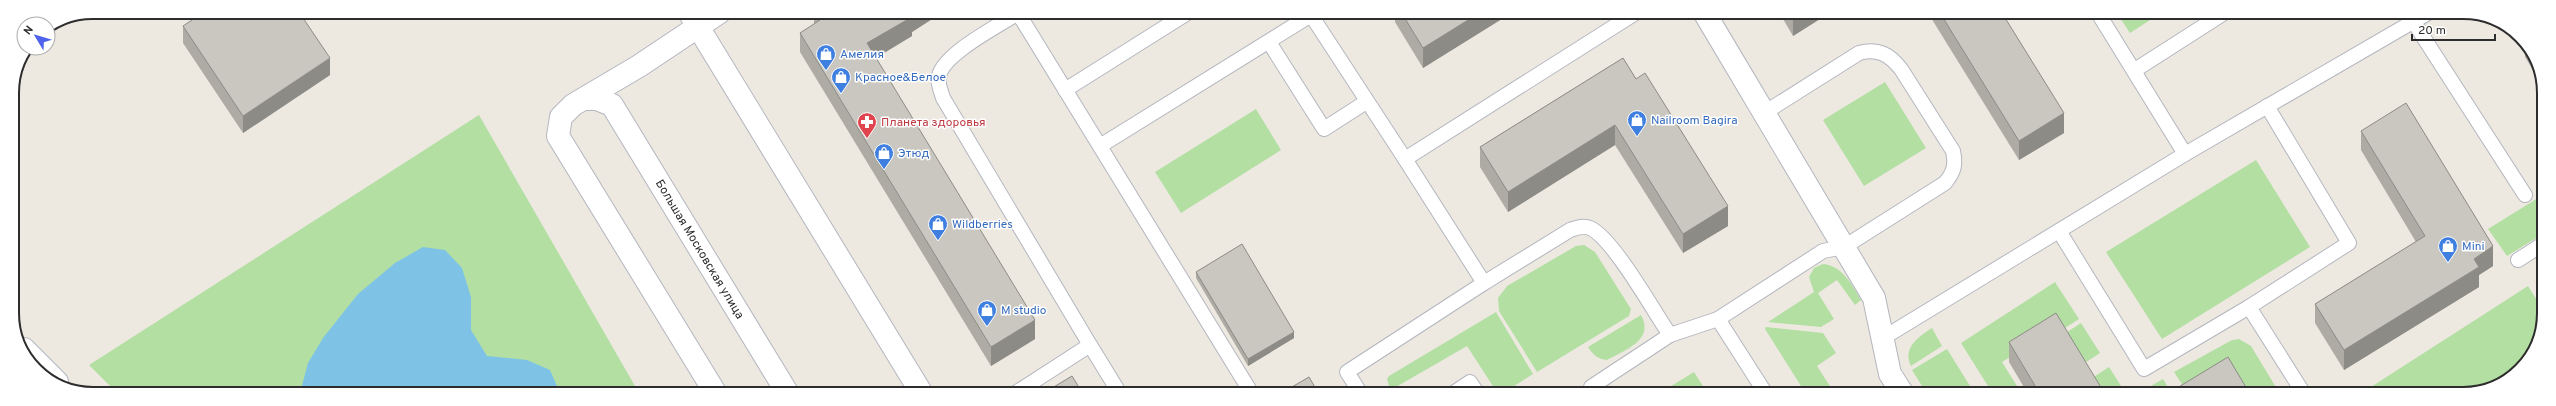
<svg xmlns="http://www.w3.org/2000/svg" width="2556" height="406" font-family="Overpass,sans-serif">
<rect width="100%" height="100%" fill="#ede9e1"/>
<g fill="#b3dfa3">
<path d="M2117,13H2161L2130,33Z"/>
<path d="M1885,82L1926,148L1864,186L1823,120Z"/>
<path d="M1256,109L1281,150L1181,213L1155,172Z"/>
<path d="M479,115L639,393H117L89,365Z"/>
<path d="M2256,160L2310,247L2162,339L2106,252Z"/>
<path d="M2543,195V234L2507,256L2488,229Z"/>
<path d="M1584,245L1595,252L1631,309L1629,316L1537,372L1499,311L1498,298L1507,286L1576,246Z"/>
<path d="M1823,264C1843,266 1852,285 1861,300L1855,305L1837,280L1818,293L1834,319L1821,327L1768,322L1814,292L1809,277L1814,268Z"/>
<path d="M2055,282L2079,319L2059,332L2056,329L2002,362L2022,394H1993L1961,343Z"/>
<path d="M2528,286L2540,305L2543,303C2544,406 2437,394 2360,394Z"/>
<path d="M1496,312L1533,374L1502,394H1498L1467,346L1396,387L1389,386L1387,379L1389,376Z"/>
<path d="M1641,315C1655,340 1625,350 1607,360C1598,359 1593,355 1588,347Z"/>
<path d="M2081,323L2100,353L2083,364L2064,334Z"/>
<path d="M1766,327L1823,333L1836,353L1817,366L1835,394H1806L1765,329Z"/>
<path d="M1932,328L1942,346L1911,366C1902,348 1918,337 1932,328Z"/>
<path d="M2239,339L2251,346L2280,394L2185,389L2174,372L2232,340Z"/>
<path d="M1947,349L1975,394H1927L1912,370Z"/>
<path d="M2109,367L2123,389L2122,394H2098L2089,380Z"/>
<path d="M1694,372L1708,394H1658Z"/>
<path d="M2163,379L2172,394H2137Z"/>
</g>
<path fill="#7ec3e6" d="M423,247L445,250L462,268L471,297V330L487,356L527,360L550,370L560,393H300L308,363L323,338L358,294L395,263Z"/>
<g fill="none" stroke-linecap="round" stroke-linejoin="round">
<g stroke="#b4b6bf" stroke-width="16">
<g id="service">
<path d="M1020,12L1018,13L1252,394"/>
<path d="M1316,12L1311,15L1405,159L1637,12"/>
<path d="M1018,13C998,26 943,54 939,76C937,83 941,91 943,98L1090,345"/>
<path d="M2098,13L2185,154"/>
<path d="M2413,21L2525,195"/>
<path d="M1269,42L1324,129L1366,102"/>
<path d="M2135,70L2224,13"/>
<path d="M1065,90L1189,12"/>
<path d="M1100,146L1311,15L1310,12"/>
<path d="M1405,159L1484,283L1570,230C1576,228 1583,225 1590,228C1613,238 1654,312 1670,335L1718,319L1823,251L1844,247L1945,183C1954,172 1956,165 1953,151L1901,69C1889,54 1878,48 1859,53L1764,113"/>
<path d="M2059,231L2144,369L2249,307L2349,243L2267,106"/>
<path d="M2518,260L2543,244"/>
<path d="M2249,307L2304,394"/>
<path d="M1718,319L1766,394"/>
<path d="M1883,338L2185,154L2428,13"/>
<path d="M1591,387L1670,335"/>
<path d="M1014,394L1090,345L1120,394"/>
<path d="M1361,394L1347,372L1484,283"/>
<path d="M1452,394L1470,382L1478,394"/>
</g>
</g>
<g stroke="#b4b6bf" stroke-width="24">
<g id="minor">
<path d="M689,12L922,394"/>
<path d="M1704,12L1874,298L1890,374L1903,394"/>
</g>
</g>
<g stroke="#b4b6bf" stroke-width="24">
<g id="tertiary">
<path d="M585,99H597L612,105L788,394"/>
<path d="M716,394L558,136L561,117L573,105L639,66L720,12"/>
</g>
</g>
<g stroke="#b4b6bf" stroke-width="24">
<path id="secondary" d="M24,349L57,382"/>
</g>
<use href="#service" stroke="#fff" stroke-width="14"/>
<use href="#minor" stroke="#fff" stroke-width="22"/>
<use href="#tertiary" stroke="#fff" stroke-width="22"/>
<use href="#secondary" stroke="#fff" stroke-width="22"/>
</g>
<g fill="#adaba4">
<path d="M814,12H943L912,32V36L876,58L1035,339L991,366L800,52V33L814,24Z"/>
<path d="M1395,12H1513L1423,68L1395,22Z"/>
<path d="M1779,12H1831L1793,36Z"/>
<path d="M1928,13H2002L2064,133L2019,160Z"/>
<path d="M183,26L330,75L243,133L183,43Z"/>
<path d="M2525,47L2542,77V85L2525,57Z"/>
<path d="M1623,58L1728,226L1683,253L1615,145L1508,212L1480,167V147Z"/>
<path d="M2361,131L2493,266L2479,275V287L2344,370L2315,323V304L2416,242L2361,150Z"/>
<path d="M1196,272L1294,338L1248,366L1196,278Z"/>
<path d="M2009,342L2105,394H2028L2009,362Z"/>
</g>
<g fill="#8d8b86">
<path d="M911,12H943L912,32V36L867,63V43Z"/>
<path d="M1481,12H1513L1423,68V48Z"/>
<path d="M1800,12H1831L1793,36V16Z"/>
<path d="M330,58V75L243,133V116Z"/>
<path d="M2064,113V133L2019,160V141Z"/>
<path d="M1615,125V145L1508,212V192Z"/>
<path d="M1728,206V226L1683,253V234Z"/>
<path d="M2493,246V266L2479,275V287L2344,370V350L2474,259Z"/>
<path d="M1035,320V339L991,366V347Z"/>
<path d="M1294,332V338L1248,366V359Z"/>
</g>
<g fill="#c9c7bf" stroke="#8d8b86">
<path d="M204,12H299L330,58L243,116L183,26Z"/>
<path d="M815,12H911L910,13L912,17L867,43L1035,320L991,347L800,33L820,20Z"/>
<path d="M1401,12H1481L1423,48Z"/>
<path d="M1791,12H1800L1793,16Z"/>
<path d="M1940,13H2002L2064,113L2019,141Z"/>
<path d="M1623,58L1636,79L1645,73L1728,206L1683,234L1615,125L1508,192L1480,147Z"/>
<path d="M2406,103L2493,246L2474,259L2479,267L2344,350L2315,304L2425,236L2361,131Z"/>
<path d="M1242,244L1294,332L1248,359L1196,272Z"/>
<path d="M2056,313L2105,394H2040L2009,342Z"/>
<path d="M2228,357L2250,394H2167Z"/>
<path d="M1072,376L1083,394H1042Z"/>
<path d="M1309,377L1319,394H1280Z"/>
</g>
<defs>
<g id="shop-pin" transform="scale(1)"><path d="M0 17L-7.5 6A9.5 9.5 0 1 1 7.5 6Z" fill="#3f7fe0" stroke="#fff"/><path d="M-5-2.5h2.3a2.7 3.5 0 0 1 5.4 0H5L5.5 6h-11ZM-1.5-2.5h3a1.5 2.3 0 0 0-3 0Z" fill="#fff"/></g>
<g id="pharmacy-pin" transform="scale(1)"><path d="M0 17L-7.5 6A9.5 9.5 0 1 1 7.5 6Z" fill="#e0444e" stroke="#fff"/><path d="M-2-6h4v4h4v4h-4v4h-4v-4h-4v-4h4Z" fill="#fff"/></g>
</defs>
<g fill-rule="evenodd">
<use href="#shop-pin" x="826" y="54"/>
<use href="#shop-pin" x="841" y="77"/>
<use href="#shop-pin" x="1637" y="120"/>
<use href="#pharmacy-pin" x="867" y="122"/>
<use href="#shop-pin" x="884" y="153"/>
<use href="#shop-pin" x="938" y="224"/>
<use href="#shop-pin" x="2448" y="246"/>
<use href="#shop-pin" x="987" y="310"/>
</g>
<g text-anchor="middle" stroke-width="3" stroke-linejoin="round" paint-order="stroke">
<g font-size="12" fill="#366cbe" stroke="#fff" text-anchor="start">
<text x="840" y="58">Амелия</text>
<text x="855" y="81">Красное&amp;Белое</text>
<text x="1651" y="124">Nailroom Bagira</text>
<text x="898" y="157">Этюд</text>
<text x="952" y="228">Wildberries</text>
<text x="2462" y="250">Mini</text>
<text x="1001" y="314">M studio</text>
</g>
<g font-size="12" fill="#be3a42" stroke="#fff" text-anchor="start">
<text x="881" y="126">Планета здоровья</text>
</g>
<g font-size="12" fill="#2d2d2d" stroke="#fff">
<text transform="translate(700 249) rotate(59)" y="4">Большая Московская улица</text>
</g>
</g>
<path d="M0 0H2556V406H0ZM93 19H2463A74 74 0 0 1 2537 93V313A74 74 0 0 1 2463 387H93A74 74 0 0 1 19 313V93A74 74 0 0 1 93 19Z" fill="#fff" fill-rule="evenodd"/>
<path fill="none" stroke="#2d2d2d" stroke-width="2" d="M93 19H2463A74 74 0 0 1 2537 93V313A74 74 0 0 1 2463 387H93A74 74 0 0 1 19 313V93A74 74 0 0 1 93 19Z"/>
<g transform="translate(36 36) rotate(308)"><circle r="19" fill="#ffffff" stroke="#ababab"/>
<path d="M0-3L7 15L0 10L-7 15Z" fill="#4f62ec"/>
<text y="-6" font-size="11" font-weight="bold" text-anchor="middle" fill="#2d2d2d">N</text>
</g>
<path d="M2412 34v6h83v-6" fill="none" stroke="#2d2d2d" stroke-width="2"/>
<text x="2418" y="34" font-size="12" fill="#2d2d2d" stroke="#ffffff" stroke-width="3" paint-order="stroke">20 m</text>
</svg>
